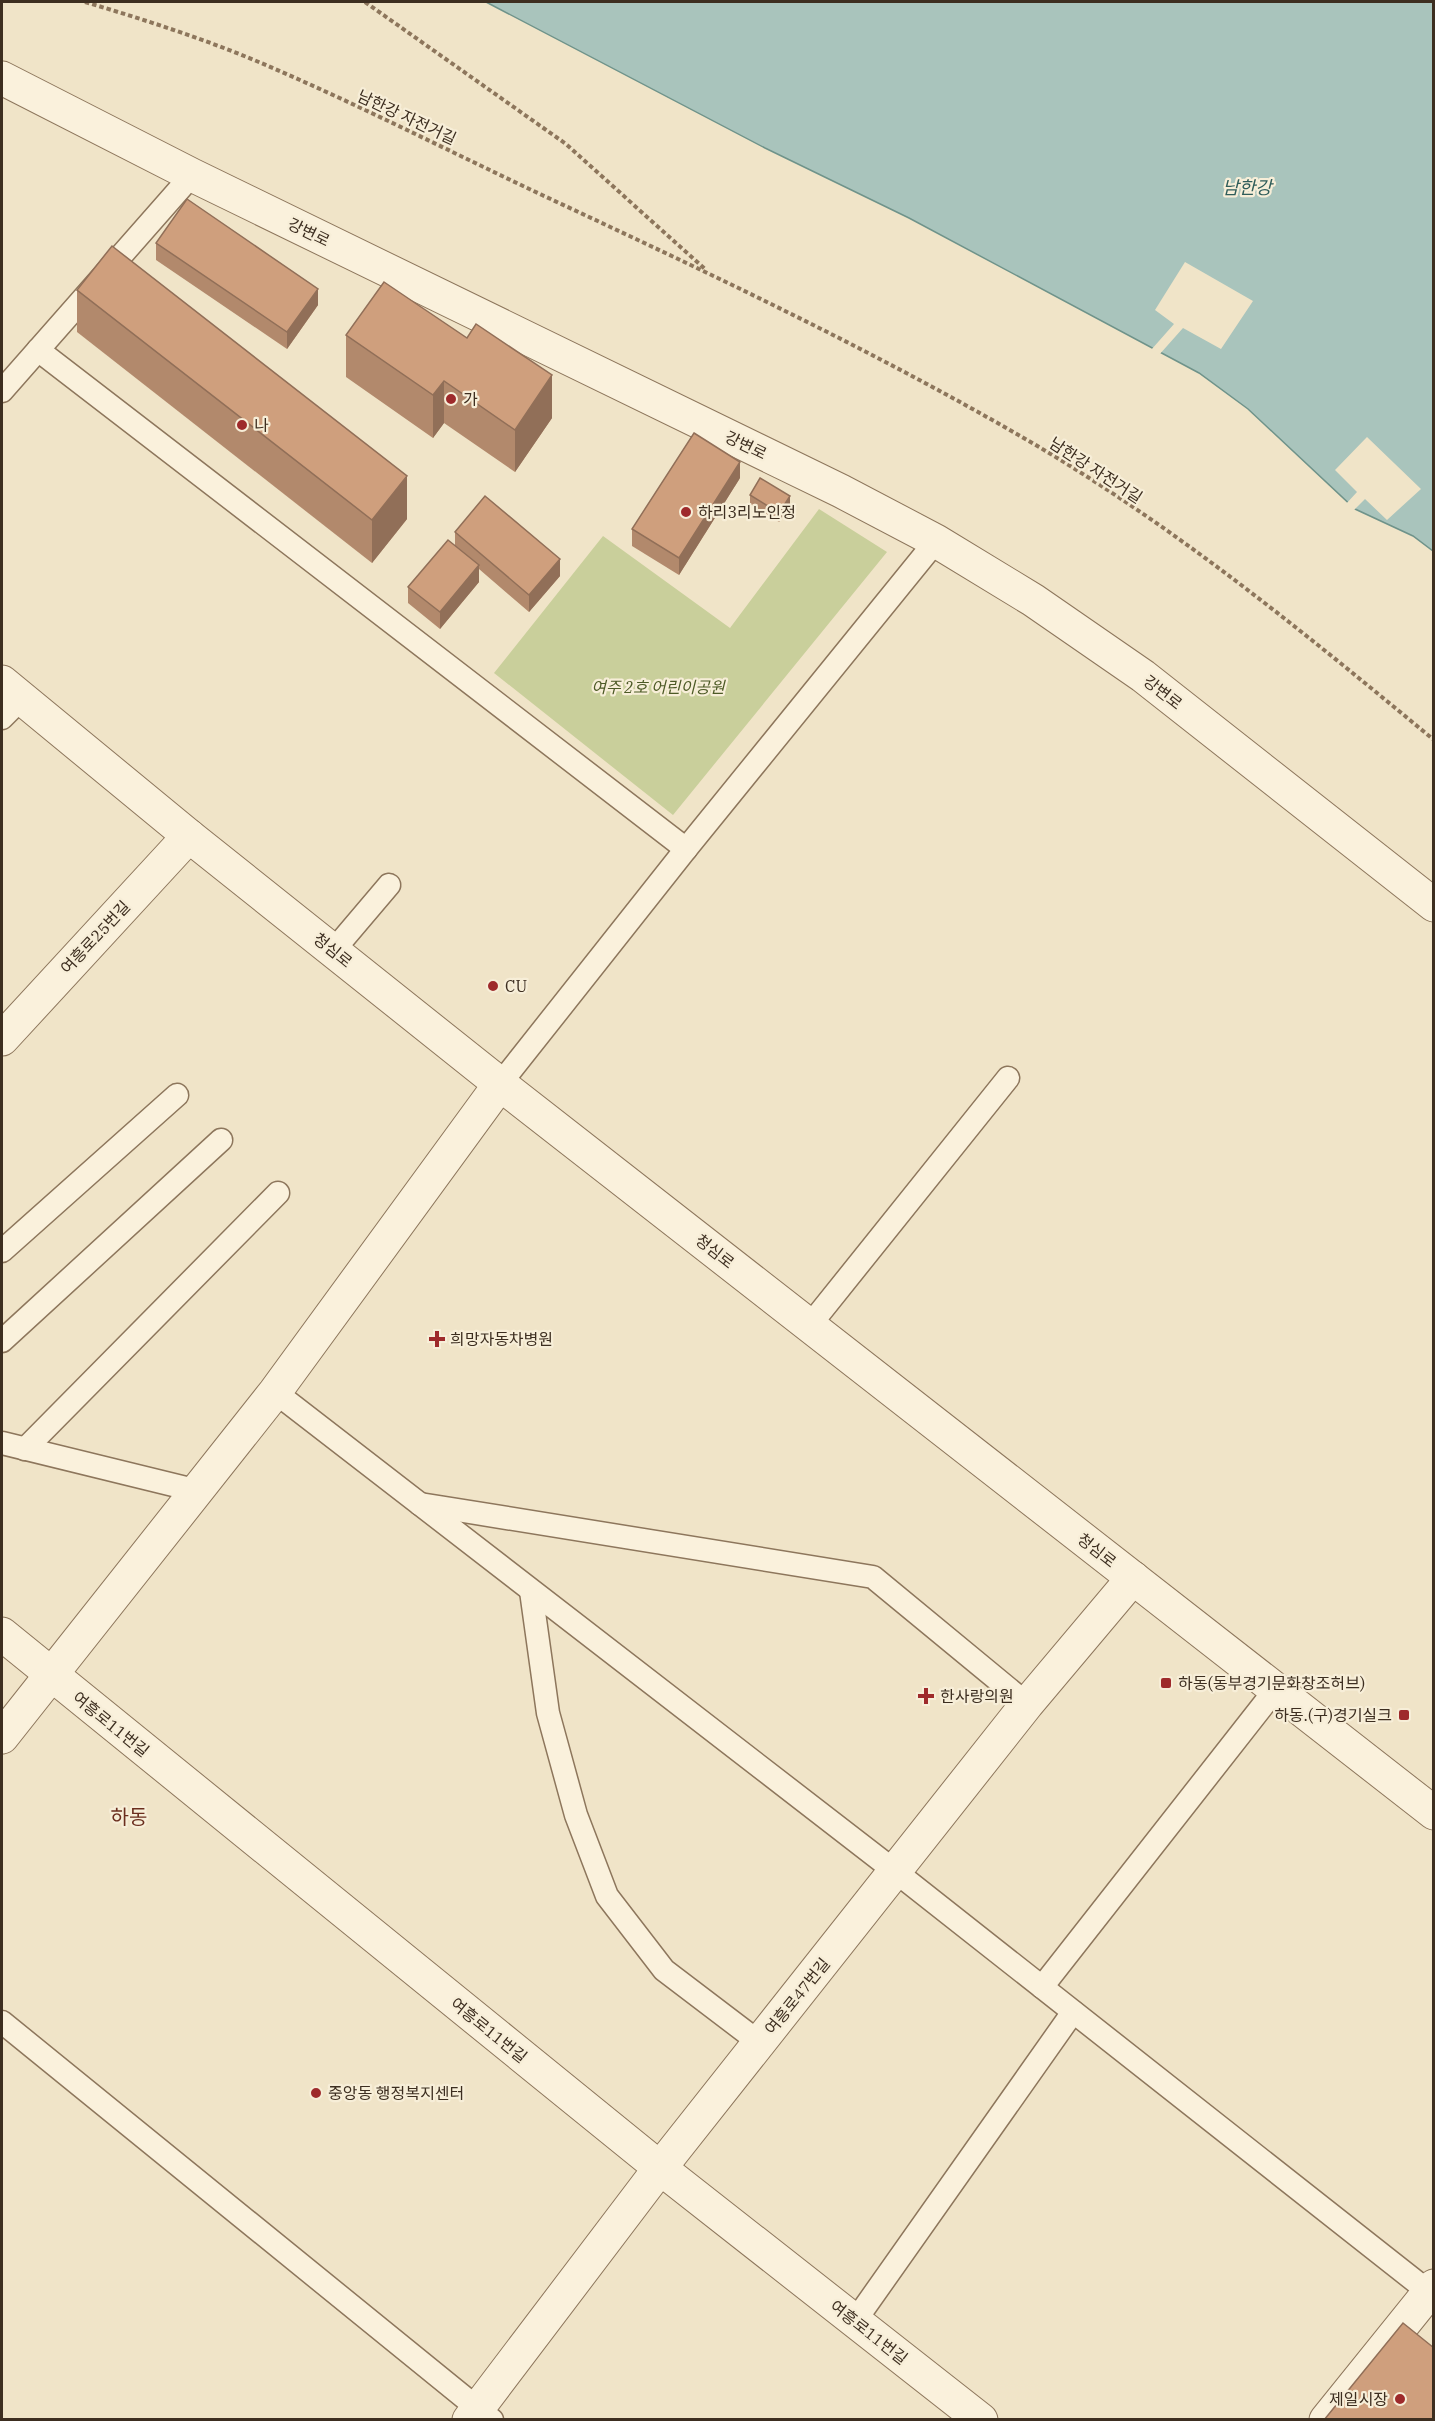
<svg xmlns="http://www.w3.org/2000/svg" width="1435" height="2421" font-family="'IBM Plex Serif','Noto Sans KR',serif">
<rect width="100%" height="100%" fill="#f0e4c8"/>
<path fill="#c9cf9b" d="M819,509L887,552L673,815L494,673L603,536L730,628Z"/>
<path fill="#a9c4bc" stroke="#6f938a" stroke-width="1.5" d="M486,2H1433V551L1413,536L1355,509L1248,409L1199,373L909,218L765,148Z"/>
<g fill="#f0e4c8">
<path d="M1185,262L1253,301L1221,349L1183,328L1159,355L1151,350L1174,324L1155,310Z"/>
<path d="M1367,437L1421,489L1387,520L1365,499L1353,511L1345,505L1357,492L1335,470Z"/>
</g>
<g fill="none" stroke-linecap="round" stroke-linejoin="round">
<g stroke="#8d765c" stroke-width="25">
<g id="service">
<path d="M38,350L686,849"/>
<path d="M2,391L192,175"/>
<path d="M2,718L22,698"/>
<path d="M333,951L389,885"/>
<path d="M500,1084L686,849L936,541"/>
<path d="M2,1251L177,1095"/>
<path d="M810,1325L1008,1078"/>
<path d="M2,1341L221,1140"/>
<path d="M275,1392L896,1872L1434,2296"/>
<path d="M2,1443L198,1491"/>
<path d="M25,1449L278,1193"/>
<path d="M420,1504L873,1577L1027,1704"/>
<path d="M531,1591L548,1713L576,1815L607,1896L664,1970L760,2043"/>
<path d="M1042,1987L1275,1690"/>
<path d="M2,2022L492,2420"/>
<path d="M855,2321L1073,2012"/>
</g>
</g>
<g stroke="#8d765c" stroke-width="35">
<g id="minor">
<path d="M2,1039L189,836"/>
<path d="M2,1634L660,2168L981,2420"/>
<path d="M2,1737L275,1392L500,1084"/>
<path d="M469,2420L660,2168L1027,1704L1133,1578"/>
<path d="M1326,2420L1434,2286"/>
</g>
</g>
<g stroke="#8d765c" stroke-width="35">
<g id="tertiary">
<path d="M2,78L192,175L841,491L936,541L1033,600L1143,676L1434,905"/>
<path d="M2,682L189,836L500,1084L1434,1813"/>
</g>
</g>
<g stroke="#8d765c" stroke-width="4" stroke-dasharray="4.5 3" stroke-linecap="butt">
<path d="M85,2C149,21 214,42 275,69C365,108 453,153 542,195C709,273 875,351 1034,444C1178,529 1306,634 1434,740"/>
<path d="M365,2L566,144L706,270"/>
</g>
<use href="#service" stroke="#faf1dc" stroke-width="22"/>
<use href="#minor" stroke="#faf1dc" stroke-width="33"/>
<use href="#tertiary" stroke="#faf1dc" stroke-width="33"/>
</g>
<g fill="#b2896c">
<path d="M156,243L318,305L287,349L156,260Z"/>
<path d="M77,290L407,519L372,563L77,332Z"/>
<path d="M346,335L552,418L515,472L444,423L433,438L346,377Z"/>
<path d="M740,478L679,575L632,546V529Z"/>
<path d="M750,495L790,505L779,522L750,504Z"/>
<path d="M455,532L560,576L529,612L479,569V582L440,629L408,603V587L455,546Z"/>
</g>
<g fill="#916f58">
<path d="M318,289V305L287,349V332Z"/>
<path d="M552,375V418L515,472V430Z"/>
<path d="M444,381V423L433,438V395Z"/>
<path d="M740,462V478L679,575V558Z"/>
<path d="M407,476V519L372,563V520Z"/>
<path d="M790,496V505L779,522V513Z"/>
<path d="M560,559V576L529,612V595Z"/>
<path d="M479,565V582L440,629V612Z"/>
</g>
<g fill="#cf9f7d" stroke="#916f58" stroke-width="1.5">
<path d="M187,199L318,289L287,332L156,243Z"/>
<path d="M112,246L407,476L372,520L77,290Z"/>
<path d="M384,282L467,338L476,324L552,375L515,430L444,381L433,395L346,335Z"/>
<path d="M694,433L740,462L679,558L632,529Z"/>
<path d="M760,478L790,496L779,513L750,495Z"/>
<path d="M485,496L560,559L529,595L455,532Z"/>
<path d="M448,540L479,565L440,612L408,587Z"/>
<path d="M1403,2323L1434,2348V2420H1324Z"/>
</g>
<g fill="#9e2a2b" stroke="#f7eed8" stroke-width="2">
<circle cx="451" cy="399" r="6"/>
<circle cx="242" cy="425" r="6"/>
<circle cx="686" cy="512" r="6"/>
<circle cx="493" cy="986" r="6"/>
<path d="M434 1330h6v6h6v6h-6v6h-6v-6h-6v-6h6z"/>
<rect x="1160" y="1677" width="12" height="12" rx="3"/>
<path d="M923 1687h6v6h6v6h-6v6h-6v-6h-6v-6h6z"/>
<rect x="1398" y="1709" width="12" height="12" rx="3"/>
<circle cx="316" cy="2093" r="6"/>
<circle cx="1400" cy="2399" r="6"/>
</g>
<g text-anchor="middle" stroke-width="4.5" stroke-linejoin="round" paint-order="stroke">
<g font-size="16" fill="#3d2e20" stroke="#f7eed8">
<text transform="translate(407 117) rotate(25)" y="6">남한강 자전거길</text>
<text transform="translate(309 232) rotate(26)" y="6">강변로</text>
<text transform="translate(746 445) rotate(26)" y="6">강변로</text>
<text transform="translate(1096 470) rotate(33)" y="6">남한강 자전거길</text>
<text transform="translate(1163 692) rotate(38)" y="6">강변로</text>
<text transform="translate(95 937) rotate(-47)" y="6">여흥로25번길</text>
<text transform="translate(333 950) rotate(39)" y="6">청심로</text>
<text transform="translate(715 1251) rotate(38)" y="6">청심로</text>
<text transform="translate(1097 1550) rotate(38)" y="6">청심로</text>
<text transform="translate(111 1724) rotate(39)" y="6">여흥로11번길</text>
<text transform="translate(797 1996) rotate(-51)" y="6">여흥로47번길</text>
<text transform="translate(489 2030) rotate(39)" y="6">여흥로11번길</text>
<text transform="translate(869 2332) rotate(38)" y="6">여흥로11번길</text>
</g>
<g font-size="16" fill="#3d2e20" stroke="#f7eed8" text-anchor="start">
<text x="463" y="405">가</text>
<text x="254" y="431">나</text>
<text x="698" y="518">하리3리노인정</text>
<text x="505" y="992">CU</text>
<text x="450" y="1345">희망자동차병원</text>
<text x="1178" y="1689">하동(동부경기문화창조허브)</text>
<text x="940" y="1702">한사랑의원</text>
<text x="1392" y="1721" text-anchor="end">하동.(구)경기실크</text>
<text x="328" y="2099">중앙동 행정복지센터</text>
<text x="1388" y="2405" text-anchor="end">제일시장</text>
</g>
<g font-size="16" font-style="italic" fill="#4d5a26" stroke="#f7eed8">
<text x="658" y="693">여주 2호 어린이공원</text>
</g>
<g font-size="18" font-style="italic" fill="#2f5d5a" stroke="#f7eed8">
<text x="1247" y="194">남한강</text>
</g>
<g font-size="20" fill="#6b2e1e" stroke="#f7eed8">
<text x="129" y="1824">하동</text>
</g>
</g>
<rect width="1435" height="2421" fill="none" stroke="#3d2e20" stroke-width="6"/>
</svg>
